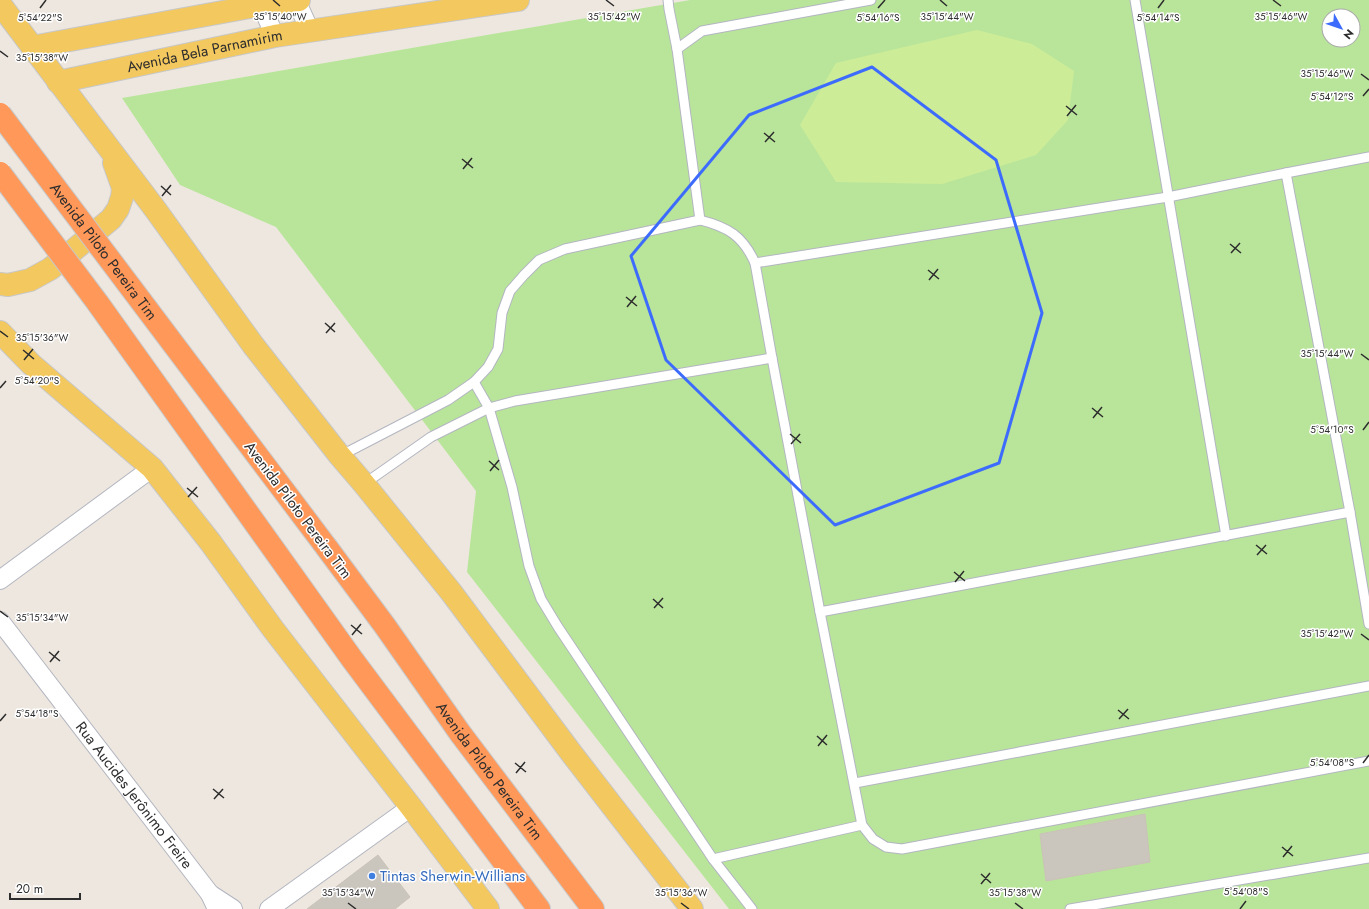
<svg xmlns="http://www.w3.org/2000/svg" width="1369" height="909" font-family="Jost,sans-serif">
<rect width="100%" height="100%" fill="#eee7df"/>
<path fill="#b9e59b" fill-rule="evenodd" d="M690,0H1369V909H729L467,572L476,491L276,227L180,185L122,98ZM1329,16H1353V40H1329Z"/>
<path fill="#cdec97" d="M977,30L1032,44L1074,71L1068,120L1036,155L942,184L836,182L800,125L836,63Z"/>
<g fill="#cac5bd" stroke="#cac3b8">
<path d="M1145,814L1150,862L1046,881L1040,834Z"/>
<path d="M378,855L410,897L395,909H307Z"/>
</g>
<g fill="none" stroke-linecap="round" stroke-linejoin="round">
<g stroke="#b3b6c0" stroke-width="11">
<g id="lane">
<path d="M668,0L669,9L677,49"/>
<path d="M1135,0L1226,536"/>
<path d="M1286,173L1369,157"/>
<path d="M700,220L677,49L702,31L871,0"/>
<path d="M755,263L772,358"/>
<path d="M474,382L489,408L512,487L529,566L541,599L558,627L713,859L752,909"/>
<path d="M340,456L448,400L474,382L488,367L498,349L502,313L510,291L524,275L539,260L565,249L700,220C728,227 743,236 755,263L1168,197L1286,173L1350,512L1369,624"/>
<path d="M364,484L431,437L489,408L515,401L772,358L820,612L862,825L873,839L886,847L902,849L1369,761"/>
<path d="M820,612L1350,512"/>
<path d="M855,783L1369,686"/>
<path d="M713,859L862,825"/>
<path d="M1070,909L1369,858"/>
</g>
</g>
<g stroke="#b3b6c0" stroke-width="20">
<g id="street">
<path d="M257,0L261,5L275,36"/>
<path d="M296,0L310,31"/>
<path d="M0,580L152,468"/>
<path id="s1" d="M0,621L210,894L217,909"/>
<path d="M210,894L233,909"/>
<path d="M269,909L411,807"/>
</g>
</g>
<g stroke="#c8c8c8" stroke-width="24">
<g id="primary">
<path d="M0,4L155,209L253,345L340,456L364,484L451,592L572,754L692,909"/>
<path d="M32,47L261,5L299,0"/>
<path id="s2" d="M58,82L275,36L518,0"/>
<path d="M0,284L8,285L30,280L50,269L69,254L111,219L118,209L122,197L123,188L114,163"/>
<path d="M0,332L31,364L152,468L211,543L273,629L411,807L488,909"/>
</g>
</g>
<g stroke="#c8c8c8" stroke-width="24">
<g id="highway">
<path id="s3" d="M327,548L385,626L460,733L593,909"/>
<path d="M292,575L352,659L539,909"/>
</g>
</g>
<use href="#lane" stroke="#fff" stroke-width="9"/>
<use href="#street" stroke="#fff" stroke-width="18"/>
<use href="#primary" stroke="#f3c85f" stroke-width="22"/>
<use href="#highway" stroke="#ff9859" stroke-width="22"/>
<g stroke="#c8c8c8" stroke-width="24" stroke-linecap="butt">
<g id="highway-bridge">
<path id="s4" d="M0,114L327,548"/>
<path d="M0,173L97,302L292,575"/>
</g>
</g>
<use href="#highway-bridge" stroke="#ff9859" stroke-width="22"/>
</g>
<path fill="none" stroke="#3d6cfd" stroke-width="3" stroke-linejoin="round" d="M872,67L996,160L1042,313L999,463L835,525L666,360L631,256L749,115Z"/>
<path fill="none" stroke="#2d2d2d" stroke-width="1.5" d="M273,0L280,6M606,0L614,6M940,0L947,6M1273,0L1281,6M40,8L46,0M878,8L885,0M1158,8L1164,0M0,51L8,57M1361,74L1369,80M1363,96L1369,89M1066,106L1077,115M1067,116L1076,105M764,133L775,142M765,142L774,132M462,159L473,168M463,169L472,158M161,186L171,195M162,196L171,185M1230,244L1241,253M1231,253L1240,243M928,270L939,279M929,280L938,269M626,297L637,306M627,307L636,296M325,323L335,332M0,331L8,337M326,333L335,323M23,350L34,359M1361,354L1369,360M24,360L33,349M0,388L6,381M1092,408L1103,417M1093,418L1102,407M1363,430L1369,422M790,434L801,443M791,444L800,434M489,461L499,470M490,471L499,460M187,488L198,497M188,497L197,487M1256,545L1267,554M1257,555L1266,545M954,572L965,581M955,582L964,571M653,599L663,608M654,608L663,598M0,611L8,617M351,625L362,634M1361,634L1369,640M352,635L361,624M49,652L60,661M50,662L59,651M1118,710L1129,719M1119,719L1128,709M0,721L6,714M817,736L827,745M818,746L827,735M515,763L526,772M1363,763L1369,755M516,773L525,762M213,789L224,798M214,799L223,789M1282,847L1293,856M1283,857L1292,846M981,874L991,883M981,884L990,873M348,903L356,909M681,903L689,909M1015,903L1023,909M1240,909L1246,901"/>
<circle fill="#3f7fe0" stroke="#fff" stroke-width="1.5" cx="372" cy="876" r="4"/>
<g text-anchor="middle" stroke-width="3" stroke-linejoin="round" paint-order="stroke">
<g font-size="15" fill="#2d2d2d" stroke="#fff">
<text dy="5" stroke="none"><textPath href="#s2" startOffset="150">Avenida Bela Parnamirim</textPath></text>
<text dy="5" stroke="none"><textPath href="#s4" startOffset="172">Avenida Piloto Pereira Tim</textPath></text>
<text transform="translate(298 510) rotate(53)" y="5">Avenida Piloto Pereira Tim</text>
<text dy="5" stroke="none"><textPath href="#s3" startOffset="276">Avenida Piloto Pereira Tim</textPath></text>
<text dy="5" stroke="none"><textPath href="#s1" startOffset="220">Rua Aucides Jerônimo Freire</textPath></text>
</g>
<g font-size="15" fill="#366cbe" stroke="#fff" text-anchor="start">
<text x="380" y="881">Tintas Sherwin-Willians</text>
</g>
</g>
<g font-size="10" text-anchor="middle" fill="#2d2d2d" stroke="#fff" stroke-width="3" stroke-linejoin="round" paint-order="stroke">
<text x="280" y="20">35°15'40"W</text>
<text x="614" y="20">35°15'42"W</text>
<text x="1281" y="20">35°15'46"W</text>
<text x="947" y="20">35°15'44"W</text>
<text x="40" y="21">5°54'22"S</text>
<text x="878" y="21">5°54'16"S</text>
<text x="1158" y="21">5°54'14"S</text>
<text x="42" y="61">35°15'38"W</text>
<text x="1327" y="77">35°15'46"W</text>
<text x="1332" y="100">5°54'12"S</text>
<text x="42" y="341">35°15'36"W</text>
<text x="1327" y="357">35°15'44"W</text>
<text x="37" y="384">5°54'20"S</text>
<text x="1332" y="433">5°54'10"S</text>
<text x="42" y="621">35°15'34"W</text>
<text x="1327" y="637">35°15'42"W</text>
<text x="37" y="717">5°54'18"S</text>
<text x="1332" y="766">5°54'08"S</text>
<text x="1246" y="895">5°54'08"S</text>
<text x="348" y="896">35°15'34"W</text>
<text x="681" y="896">35°15'36"W</text>
<text x="1015" y="896">35°15'38"W</text>
</g>
<g transform="translate(1341 28) rotate(130)"><circle r="19" fill="#ffffff" stroke="#ababab"/>
<path d="M0-3L7 15L0 10L-7 15Z" fill="#3d6cfd"/>
<text y="-6" font-size="11" font-weight="bold" text-anchor="middle" fill="#2d2d2d">N</text>
</g>
<path d="M10 893v6h70v-6" fill="none" stroke="#2d2d2d" stroke-width="2"/>
<text x="16" y="893" font-size="12" fill="#2d2d2d" stroke="#ffffff" stroke-width="3" paint-order="stroke">20 m</text>
</svg>
